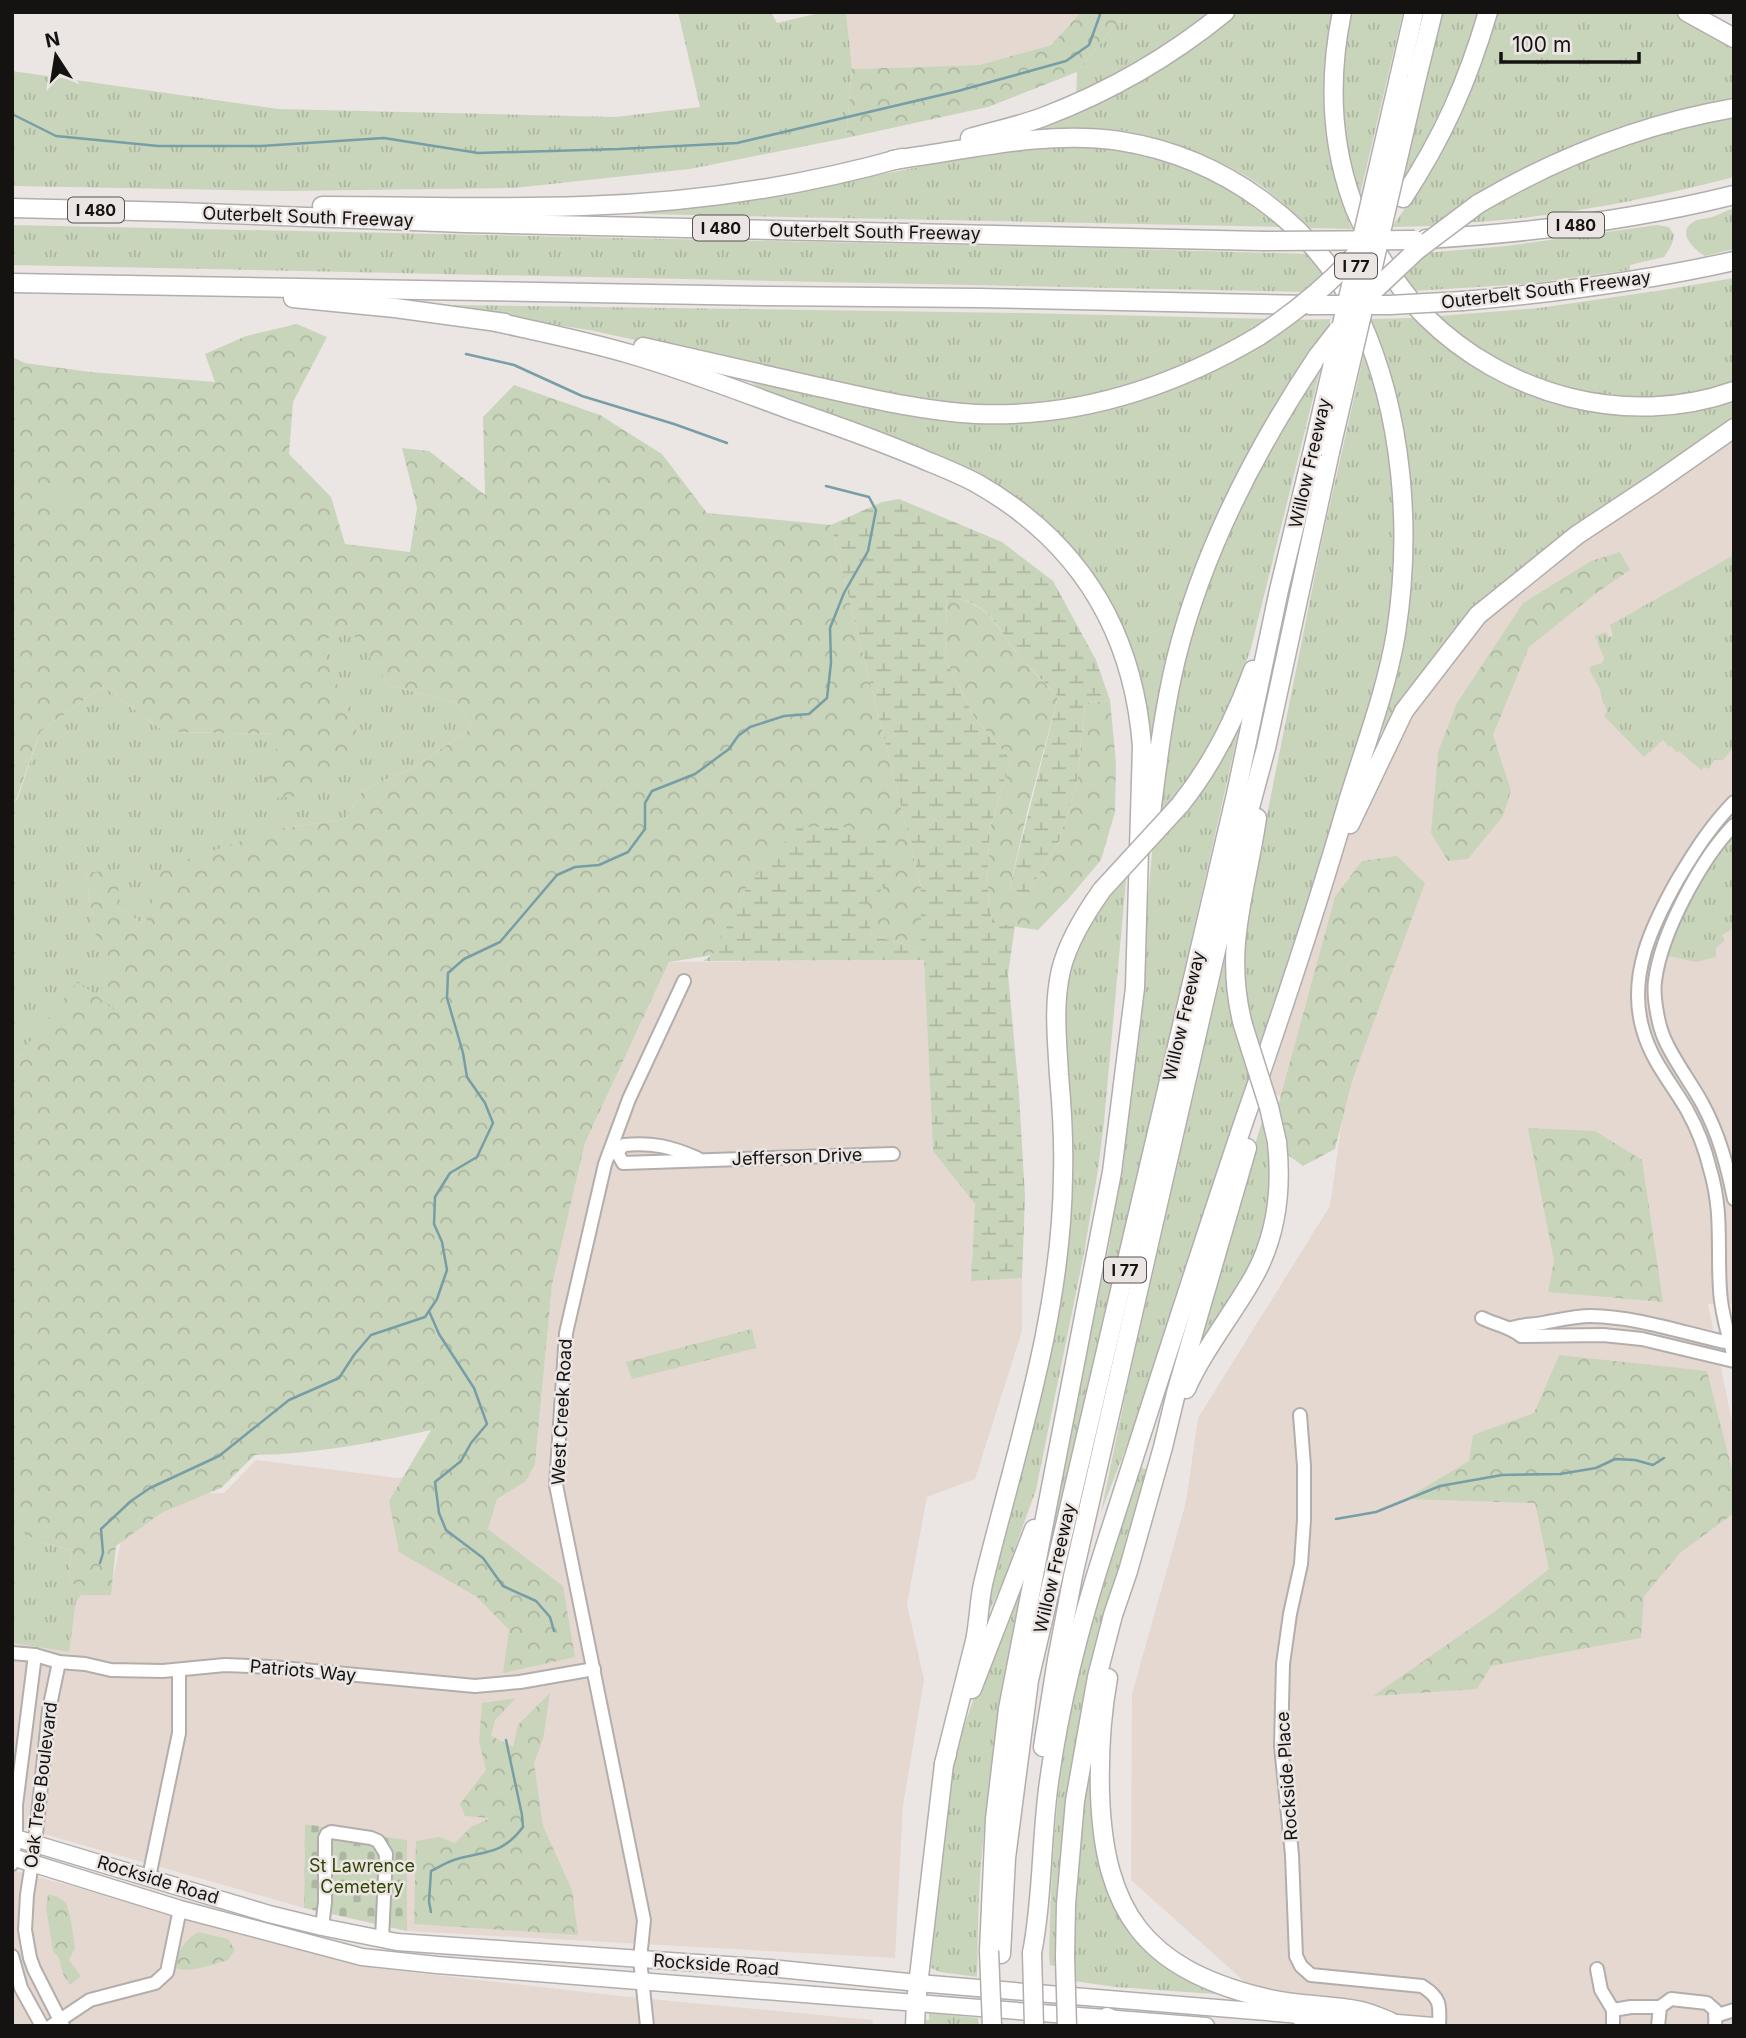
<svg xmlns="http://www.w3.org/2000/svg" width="1746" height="2038" font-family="Inter,sans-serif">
<defs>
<pattern id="grass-tufts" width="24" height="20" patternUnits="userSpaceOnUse" patternTransform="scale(1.75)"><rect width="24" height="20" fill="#c9d5bb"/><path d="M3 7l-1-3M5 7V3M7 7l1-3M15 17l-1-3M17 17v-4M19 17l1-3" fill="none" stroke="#acb6a0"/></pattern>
<pattern id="forest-crowns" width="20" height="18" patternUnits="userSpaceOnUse" patternTransform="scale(1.75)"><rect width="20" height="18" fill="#c9d5bb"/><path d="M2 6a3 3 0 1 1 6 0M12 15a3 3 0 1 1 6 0" fill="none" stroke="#acb6a0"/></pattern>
<pattern id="wetland-marsh" width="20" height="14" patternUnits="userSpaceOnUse" patternTransform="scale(1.75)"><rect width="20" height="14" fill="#c9d5bb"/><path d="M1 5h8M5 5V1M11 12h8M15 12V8" fill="none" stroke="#acb6a0"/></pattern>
<pattern id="cemetery-stones" width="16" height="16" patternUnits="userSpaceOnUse" patternTransform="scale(1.75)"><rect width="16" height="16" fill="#c9d5bb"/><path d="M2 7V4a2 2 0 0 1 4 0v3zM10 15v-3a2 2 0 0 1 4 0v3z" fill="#acb6a0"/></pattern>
</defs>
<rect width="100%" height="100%" fill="#ebe6e4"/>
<g fill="#e4d8d1">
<path d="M846,12H1081L1051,45L979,65L852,69Z"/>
<path d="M1734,428V1304H1708L1734,1432V2026H1294L1131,1880L1132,1694L1186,1502L1198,1418L1330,1206L1344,1105L1255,1092L1328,872L1404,711L1478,615Z"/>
<path d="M924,960L933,1151L975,1204L971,1280L1022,1278V1331L975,1479L927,1497L907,1604L924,1680L903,1805L895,1958L407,1931V1840L305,1824L304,1908L12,1825V1643L68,1652L78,1588H111L125,1522L173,1494L224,1493L256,1460L398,1478L535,1464L552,1285L585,1143L669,962Z"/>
<path d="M12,1870L374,1968L630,1997L872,2020L874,2026H12Z"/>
</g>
<g fill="url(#grass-tufts)">
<path d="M678,12H771L777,23L824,12H846L852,69L846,138L690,169L514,188L286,191L12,186V71L279,109L615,117L700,107Z"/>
<path d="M1126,12H1225L1076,103L1077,72Z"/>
<path d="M1231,12H1332C1317,91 1321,155 1352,229L1309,228C1294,213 1277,197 1260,185C1223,159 1164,137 1119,130C1087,126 1055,129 1022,130Z"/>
<path d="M1350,12H1403L1359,199C1348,164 1338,125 1340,87C1341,63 1346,37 1350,12Z"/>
<path d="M1440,12H1482L1457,91L1401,189L1427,77Z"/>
<path d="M1496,12H1673L1702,31L1734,46V101L1643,121L1580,142L1524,168L1476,197L1435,226L1392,227L1429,174L1458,117Z"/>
<path d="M1734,115V177C1645,200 1553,218 1461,223L1510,194L1616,144Z"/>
<path d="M1060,145H1095L1141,151L1191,168L1241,193L1286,227L642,214L641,211L760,198L996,152Z"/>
<path d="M1734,208V249L1705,256C1693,249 1675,231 1695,221C1700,218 1707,219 1712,217C1720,215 1726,210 1734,208Z"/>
<path d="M12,225L1101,248L1310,254L1326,276L1308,292L12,265Z"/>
<path d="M1657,225L1669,227L1674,235C1673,244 1669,250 1664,257L1630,265V270L1527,284L1413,291L1400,274L1424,253L1506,246Z"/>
<path d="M1734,278V383L1694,394L1640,399L1587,395L1567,390L1491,360L1441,322L1439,316L1539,308L1663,290Z"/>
<path d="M453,305L1025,313L1272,319L1252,334L1140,386L1019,408L937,406L594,331L474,311Z"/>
<path d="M1413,318C1425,328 1437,340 1449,350C1516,403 1603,425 1687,412C1702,410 1718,405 1734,402V417L1546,550L1441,651L1382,732L1401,649L1413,560L1411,492L1407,448L1379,340L1372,320V319Z"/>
<path d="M1330,319V328L1302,367L1241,465L1214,522L1179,616L1156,711L1149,748L1135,662L1033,514L765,392L745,378L866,405L1096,411L1160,392L1293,320Z"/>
<path d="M1365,349L1384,425L1392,482L1396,521L1392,613L1382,660L1364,728L1258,1052L1248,1019L1241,968L1244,930L1322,540Z"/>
<path d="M1318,364L1320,370L1251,648L1237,689L1215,738L1187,784L1157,816L1179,668L1233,515Z"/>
<path d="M1734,555V747L1723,760H1714L1709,769L1704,767L1701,770L1679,751L1677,753L1671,746L1669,747L1663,740L1644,757L1604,716L1607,712L1605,704H1603L1600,690L1590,671L1589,667L1602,663L1604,658L1595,636L1606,632L1608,637L1613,636L1610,625Z"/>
<path d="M348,624L389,685L456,703L473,727L413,768L363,790L346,819L277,829L145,925L117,907L86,873L93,925L115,1011L21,1053L12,1060V802L17,800L40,732L103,686L165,732L282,734L357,731L319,644Z"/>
<path d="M1241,720L1039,1612L1034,1609L1109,1245L1131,1083L1153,842Z"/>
<path d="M1734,830V928L1722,935L1725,940L1716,948V957L1696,962L1665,955L1699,881Z"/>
<path d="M1127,870L1104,1122L1098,1170L1084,1253L1036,1490L1002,1584L986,1618L990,1572L1058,1296L1061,1012L1070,961L1093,911Z"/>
<path d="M1232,927L1251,1075L1137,1419L1101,1512L1130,1373Z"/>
<path d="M1264,1114L1272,1157L1268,1231L1232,1303L1194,1353Z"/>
<path d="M1141,1467L1147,1470L1113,1587L1107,1615L1059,1967L1050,1965L1049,1955C1051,1871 1055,1789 1072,1707C1089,1625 1115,1546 1141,1467Z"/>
<path d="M13,1523L39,1542L72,1550L68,1575L81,1595L76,1601L69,1652L12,1643Z"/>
<path d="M1025,1568C1007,1663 990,1758 982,1854C978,1895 978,1936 977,1977L940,1972L931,1968L939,1863L949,1784L962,1732L997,1632Z"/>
<path d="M1093,1729L1124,1920L1229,1995L1115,1987L1074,1981C1070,1896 1081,1812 1093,1729Z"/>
<path d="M929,2013L978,2018L979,2026H922V2020H929Z"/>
</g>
<g fill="url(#forest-crowns)">
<path d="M1081,12H1126L1077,72L988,107L846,138L852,69L979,65L1051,45Z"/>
<path d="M297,324L327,337L293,402L289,454L331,497L345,544L410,552L417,508L402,448L429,451L485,495L483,417L514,385L600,415L662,454L707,513L831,525L921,887V949L871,935L866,903L749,883L713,955L669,962L585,1143L552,1285L535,1464L526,1481L497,1499L488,1529L563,1586L575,1657L503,1673L509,1630L477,1597L399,1552L389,1501L431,1430C373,1443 315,1454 255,1455L221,1488L161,1513L116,1546L111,1595H81L68,1575L72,1550L39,1542L12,1525V1060L21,1053L78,981L114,1010L93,925L86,873L120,869L117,907L145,925L162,868L277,829L346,819L363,790L413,768L473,727L456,703L389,685L347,625L320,644L357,731L350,763L302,796L261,799L281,734L165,732L103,686L40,732L16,800L12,802V357L25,363L90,372L215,382L205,354L246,336Z"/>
<path d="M1620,552L1630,570L1595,594L1529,647L1493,735L1511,791L1503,816L1468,859L1448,861L1431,833L1438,752L1457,703L1523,603L1591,561Z"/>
<path d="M947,596C996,607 992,623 1020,657C1032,671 1046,684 1058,697L1029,805L1010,886L1024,899L1059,841L1077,782L1085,703L1110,700L1116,763L1115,812L1101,860L1069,898L1038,930L992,923L987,882L990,828L1011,760L974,717L945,658Z"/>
<path d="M1397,856L1425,883L1352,1081L1335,1149L1303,1166L1288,1155L1278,1106L1335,897L1362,861Z"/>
<path d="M1528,1128L1595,1131L1642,1160L1663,1302L1548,1292L1554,1261Z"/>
<path d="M752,1329L756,1348L632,1379L626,1362Z"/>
<path d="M1559,1355L1707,1371L1734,1478V1513L1681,1552L1644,1596L1641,1638L1491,1666L1477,1689L1373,1696L1494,1612L1549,1569L1535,1503L1405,1499L1469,1461L1473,1435L1534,1413Z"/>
<path d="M550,1693L543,1739L534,1763L543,1826L572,1890L578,1935L414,1924L416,1841L439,1837L455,1843L471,1827L490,1818L465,1816L460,1804L486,1770L479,1742L482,1703L516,1698L495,1720L491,1736L513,1747L518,1725Z"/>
<path d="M48,1894L58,1897L66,1903L70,1915L75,1948L69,1960L81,1976L70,1985L63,1974L59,1958L53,1951L46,1907Z"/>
<path d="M198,1932L228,1939L235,1950L228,1960C213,1964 190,1974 176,1968C177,1951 184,1941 198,1932Z"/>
</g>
<path fill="url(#wetland-marsh)" d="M899,499L1002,542L1053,581L1096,660L1110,700L1085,703L1077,782L1059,841L1024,899L1010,886L1058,697C1046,683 1032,671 1020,657C994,626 994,603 947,597L945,658L974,717L1011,760L990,828L987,882L992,923L1015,926L1008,974L1019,1093L1025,1197L1022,1278L971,1281L975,1204L933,1151L924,960L703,961L713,954L749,883L798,827H846L886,841L896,877L867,903L871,935L921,949V887L831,525L882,502Z"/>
<path fill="url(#cemetery-stones)" d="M305,1824L407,1840V1931L304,1908Z"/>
<path fill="#c9d5bb" d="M63,466L68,468L73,501H53L49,471Z"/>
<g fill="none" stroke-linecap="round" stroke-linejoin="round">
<g stroke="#779ea6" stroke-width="2.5">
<path d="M12,114L56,136L158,146H261L384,138L478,153L619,149L737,143L958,91L1066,61L1089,45L1101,12"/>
<path d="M466,354L514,365L582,396L674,424L727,443"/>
<path d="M429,1311L439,1334L474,1388L487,1424L471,1443L461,1461L435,1482L439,1513L446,1530L483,1558L503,1586L536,1601L550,1617L554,1631"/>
<path d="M1336,1519L1376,1512L1440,1486L1502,1475L1560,1474L1596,1468L1615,1459L1635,1460L1653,1465L1664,1458"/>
<path d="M100,1563L103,1553L101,1529L131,1501L150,1488L219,1456L289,1400L339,1378L354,1355L371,1335L425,1317L437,1299L447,1270L442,1242L434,1224L435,1197L450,1173L477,1157L493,1123L485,1103L467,1077L463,1053L447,998L448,973L464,959L500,942L557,875L575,867L599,865L628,852L645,829V803L652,791L695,774L729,749L738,736L750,727L784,716L809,714L827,698L831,663L830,628L844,593L868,551L876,510L869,497L826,486"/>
<path d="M431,1912L429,1902L431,1871C440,1867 448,1861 457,1859C486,1851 503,1854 523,1827L522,1815L506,1740"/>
</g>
<g stroke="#b2aeac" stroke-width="16">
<g id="minor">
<path d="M1734,802C1710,827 1696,849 1678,879C1652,925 1627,976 1643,1030C1651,1060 1672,1084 1687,1110C1697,1128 1705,1148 1710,1169C1723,1213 1717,1246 1720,1290C1721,1313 1729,1337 1734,1358"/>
<path d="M1734,825C1701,859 1661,933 1655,981C1653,996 1658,1024 1664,1038C1674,1061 1690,1081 1702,1103C1719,1134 1727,1165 1734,1199"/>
<path d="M617,1152L623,1163L893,1154"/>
<path d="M610,1154L617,1152L624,1145C652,1142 672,1147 697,1158"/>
<path d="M1482,1318C1496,1325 1509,1326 1521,1336L1603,1335L1642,1339L1734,1361"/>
<path d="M1512,1328C1523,1324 1532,1325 1543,1323C1559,1320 1575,1316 1591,1316C1640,1317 1686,1334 1734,1344"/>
<path d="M1300,1415L1304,1466V1520L1301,1564L1290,1614L1283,1664L1281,1746L1292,1855L1296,1956L1301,1966L1311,1975L1422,1986C1441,1998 1440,2005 1439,2026"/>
<path d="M12,1653L35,1655L59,1662L85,1664L111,1670L163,1671L225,1665L271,1667L475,1686L520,1682L594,1669"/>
<path d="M59,1662L49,1710L35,1843L27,1895L25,1930L30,1958L34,1969L63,2026"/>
<path d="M12,1864L16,1838V1805L35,1655"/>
<path d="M149,1877L179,1733V1670"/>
<path d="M322,1927L325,1902V1838L327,1834L331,1832L371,1838L378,1841L386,1854L382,1939"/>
<path d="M12,1956L21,1988L42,2026"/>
<path d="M1597,1969L1601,1990L1613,2010V2026"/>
<path d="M1613,2010L1631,2007H1660"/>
<path d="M1715,2016L1734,2010"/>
<path d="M51,2026L90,2000L155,1983L167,1972L180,1909"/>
<path d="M647,2026L640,1959L644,1920L556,1485L566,1333L605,1164L629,1099L684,981"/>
<path d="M1658,2026L1660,2007L1671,1999L1707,2003L1716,2011L1715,2026"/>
</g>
</g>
<g stroke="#b2aeac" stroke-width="19">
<g id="major">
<path d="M12,1837L269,1914L322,1927L397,1942L770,1968L918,1983L1433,2026"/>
<path d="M12,1857L180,1909L362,1957L437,1965L1206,2026"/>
</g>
</g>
<g stroke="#b2aeac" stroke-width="21">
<g id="highway">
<path d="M1342,12C1329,75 1330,139 1352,201C1357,216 1365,230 1372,244C1387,269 1404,295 1425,316C1504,395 1627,429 1734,391"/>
<path d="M1687,12L1734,38"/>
<path d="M1417,77L1433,12"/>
<path d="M1399,78L1414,12"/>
<path d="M970,138C994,131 1019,126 1043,117C1109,92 1170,57 1225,12"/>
<path d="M893,160C968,150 1044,130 1120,141C1222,157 1317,224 1360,319C1403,414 1412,530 1396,633C1386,693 1363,751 1346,808C1315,914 1280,1018 1244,1121C1196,1263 1151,1405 1105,1547C1080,1624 1060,1701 1049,1782C1041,1838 1043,1896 1032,1953"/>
<path d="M1403,198C1443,137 1467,83 1488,12"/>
<path d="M1478,204C1558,157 1642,124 1734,108"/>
<path d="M322,206C409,206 496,209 583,206C690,203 799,187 902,158"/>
<path d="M12,208L179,212L465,223L1263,241"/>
<path d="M1426,239C1530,233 1633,220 1734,195"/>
<path d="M12,283L768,296L978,298L1310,305"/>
<path d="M293,298L395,308L505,323"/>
<path d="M1463,301C1554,293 1645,281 1734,261"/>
<path d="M496,322C541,332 586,341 630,354C685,370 737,390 791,410C832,424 874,439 915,456C936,465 958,473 978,484C1079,542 1133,630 1142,746L1135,988L1112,1172L1008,1709L995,1819L989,1951"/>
<path d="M643,347C700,360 757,373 814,386C868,398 921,411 976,414C1077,418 1173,387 1259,336"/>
<path d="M1180,805C1213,764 1235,719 1253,670"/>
<path d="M1150,822C1157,767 1163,713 1176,659C1203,550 1255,450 1317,357"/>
<path d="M1350,824L1404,711L1478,615L1577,535L1654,484L1734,428"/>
<path d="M1243,1025C1223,948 1246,893 1257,818"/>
<path d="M1186,1389C1204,1349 1232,1315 1253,1278C1277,1236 1282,1189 1277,1142"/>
<path d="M1108,1678C1101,1716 1099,1755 1100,1794C1104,1912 1145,1968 1261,1997C1294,2006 1328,2004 1361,2011C1371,2013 1381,2018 1391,2022"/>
<path d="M972,1689L1034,1529"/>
<path d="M1043,1747L1057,1660L1073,1576L1242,837L1266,748L1330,452"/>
<path d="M944,1764C954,1723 965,1682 975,1641C979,1622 979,1602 983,1584C1016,1449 1062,1315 1063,1175C1064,1142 1062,1108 1059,1075C1057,1039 1053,1005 1061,970C1068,941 1085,914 1102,890"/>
<path d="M1001,1954L1006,1858L1029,1680L1236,794L1279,590L1312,454"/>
<path d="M1065,1957L1066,1904L1075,1801L1097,1677L1113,1615L1128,1571L1163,1447L1176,1393L1247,1148"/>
<path d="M1296,2013L1312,2026"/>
<path d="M1107,2017L1129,2026"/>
<path d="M915,2026L916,2002L944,1764L947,1754"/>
</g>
</g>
<use href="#minor" stroke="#fff" stroke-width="12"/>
<use href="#major" stroke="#fff" stroke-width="16"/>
<use href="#highway" stroke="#fff" stroke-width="18"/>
<g stroke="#b2aeac" stroke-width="21" stroke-linecap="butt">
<g id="highway-bridge">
<path d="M1263,241L1415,240"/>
<path d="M1366,298L1417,250L1478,204"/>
<path d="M1310,305H1390L1463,301"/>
<path d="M1259,336C1295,312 1328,286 1357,253"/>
<path d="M1317,357L1338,330"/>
<path d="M1330,452L1417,77"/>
<path d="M1312,454L1399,78"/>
<path d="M1102,890L1180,805"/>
<path d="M1243,1025L1269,1107L1277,1142"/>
<path d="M989,1951L992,2026"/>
<path d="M1032,1953L1034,2026"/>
<path d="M1065,1957L1067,2026"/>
</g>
</g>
<use href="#highway-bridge" stroke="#fff" stroke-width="18"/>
</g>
<g text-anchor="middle" stroke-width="5" stroke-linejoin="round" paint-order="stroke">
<g fill="#ebe6e4" stroke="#555251" stroke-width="2">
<rect x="68" y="197.5" width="56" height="25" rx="5"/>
<rect x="1548" y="212.5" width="56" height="25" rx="5"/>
<rect x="693" y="215.5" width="56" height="25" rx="5"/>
<rect x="1335" y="253.5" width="42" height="25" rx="5"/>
<rect x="1104" y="1257.5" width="42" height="25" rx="5"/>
</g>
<g font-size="16" font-weight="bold" fill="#151312">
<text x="96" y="216">I 480</text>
<text x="1576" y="231">I 480</text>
<text x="721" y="234">I 480</text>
<text x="1356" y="272">I 77</text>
<text x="1125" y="1276">I 77</text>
</g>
<g font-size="18" fill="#151312" stroke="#ebe6e4">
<text transform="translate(308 217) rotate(2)" y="6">Outerbelt South Freeway</text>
<text transform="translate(875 232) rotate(1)" y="6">Outerbelt South Freeway</text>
<text transform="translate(1546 290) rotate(-7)" y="6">Outerbelt South Freeway</text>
<text transform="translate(1310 463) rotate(-77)" y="6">Willow Freeway</text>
<text transform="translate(1184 1016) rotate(-77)" y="6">Willow Freeway</text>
<text transform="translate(797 1157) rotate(-2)" y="6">Jefferson Drive</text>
<text transform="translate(562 1412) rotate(-87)" y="6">West Creek Road</text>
<text transform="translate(1055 1568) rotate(-77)" y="6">Willow Freeway</text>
<text transform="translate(303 1671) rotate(5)" y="6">Patriots Way</text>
<text transform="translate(1287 1776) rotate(-94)" y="6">Rockside Place</text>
<text transform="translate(41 1785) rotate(-83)" y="6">Oak Tree Boulevard</text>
<text transform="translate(158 1880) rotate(17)" y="6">Rockside Road</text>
<text transform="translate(716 1965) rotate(4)" y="6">Rockside Road</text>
</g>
<g font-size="18" fill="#314605" stroke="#ebe6e4">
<text x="362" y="1872">St Lawrence<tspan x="362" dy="21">Cemetery</tspan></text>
</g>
</g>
<rect width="1746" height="2038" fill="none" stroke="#151312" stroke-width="28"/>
<g transform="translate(56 56) rotate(348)" stroke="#ebe6e4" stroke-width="5" paint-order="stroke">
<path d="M0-5L12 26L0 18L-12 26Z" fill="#151312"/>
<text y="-10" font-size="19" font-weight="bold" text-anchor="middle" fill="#151312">N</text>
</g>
<path d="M1501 52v10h138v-10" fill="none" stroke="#151312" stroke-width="3.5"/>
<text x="1512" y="52" font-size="21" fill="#151312" stroke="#ebe6e4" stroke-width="5" paint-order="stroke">100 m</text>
</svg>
